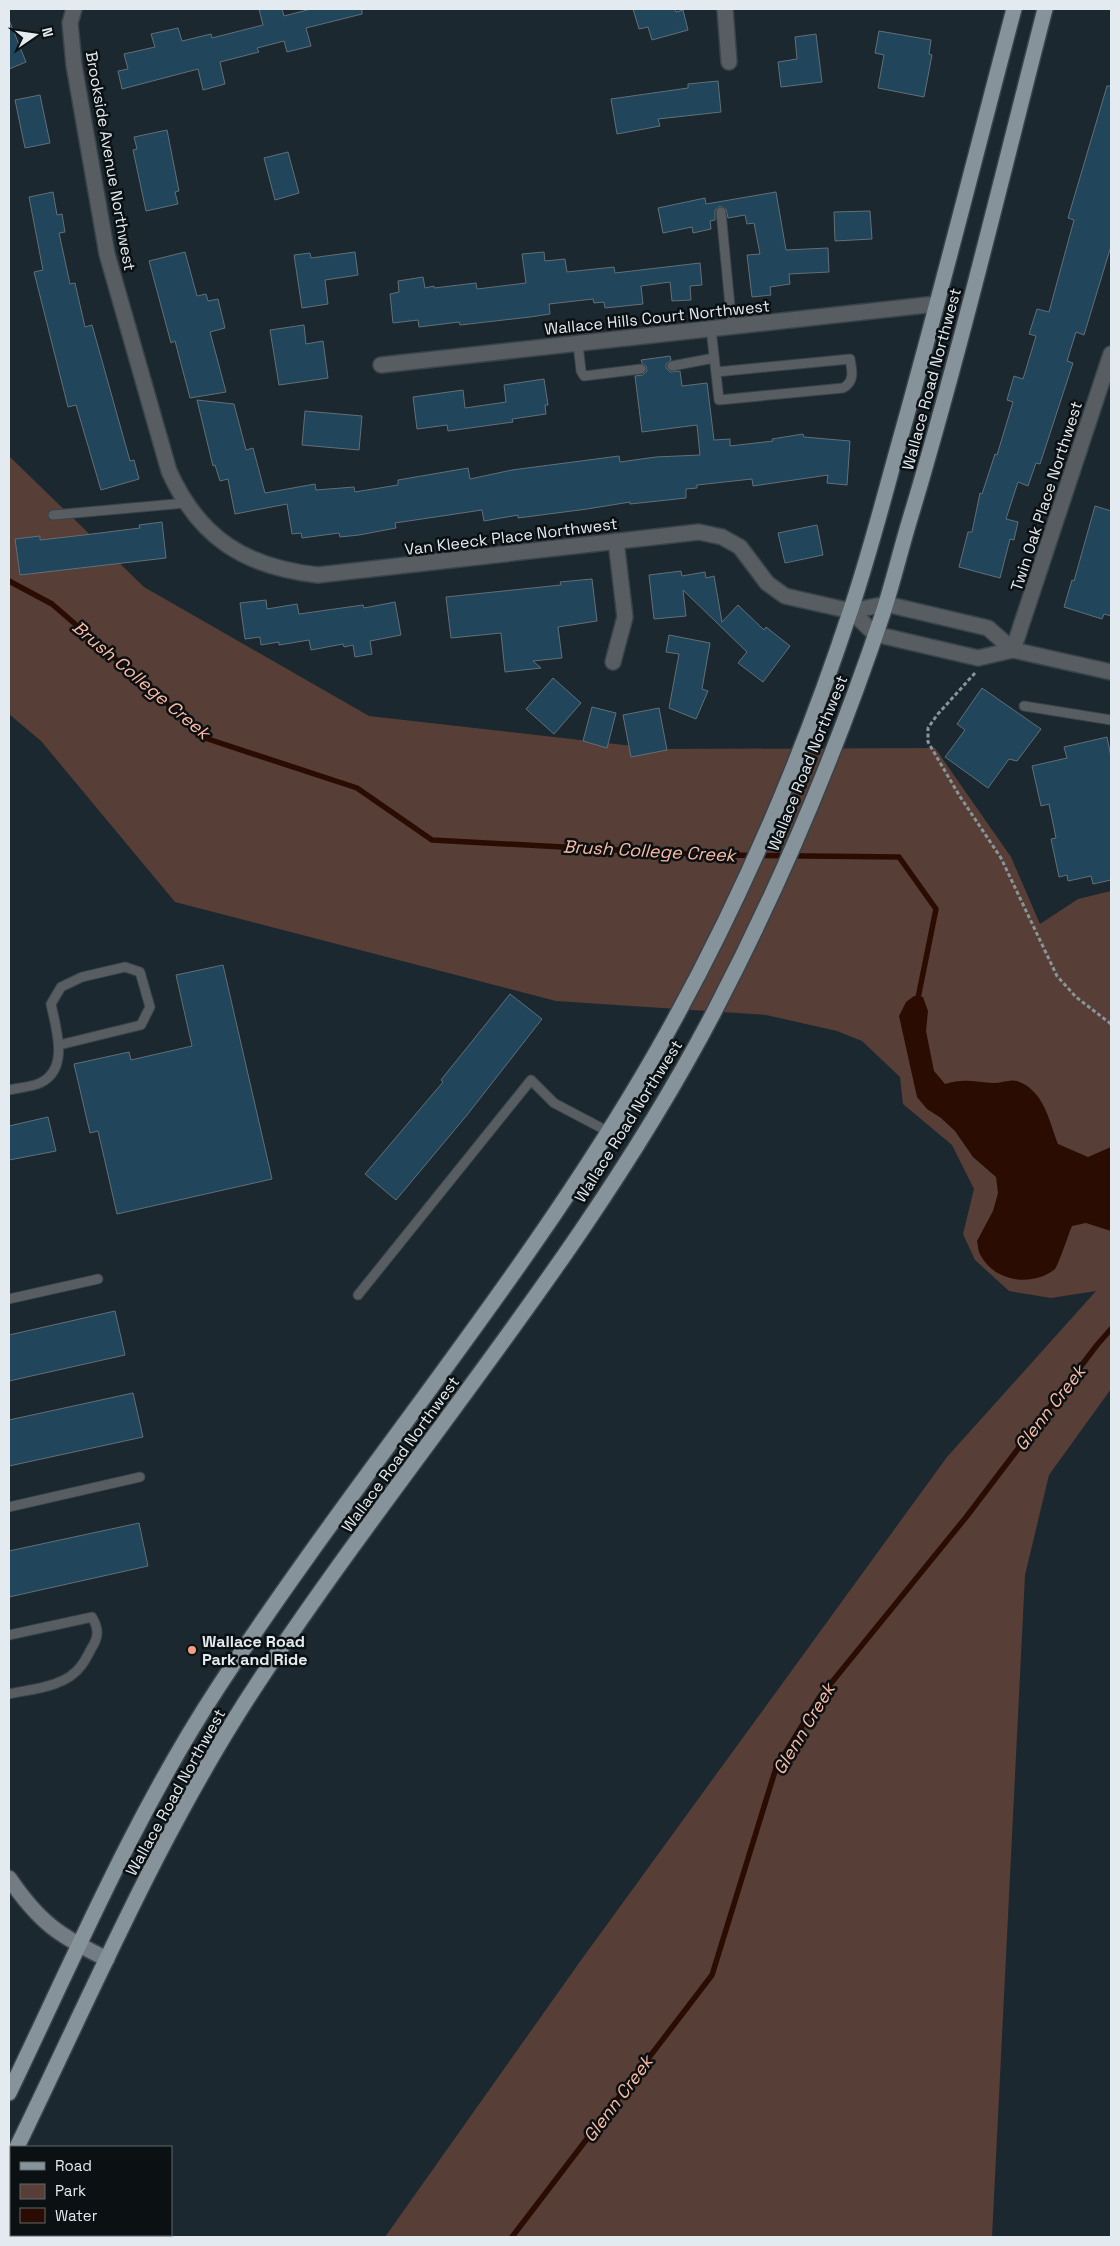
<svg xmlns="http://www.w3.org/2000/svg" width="1120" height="2246" font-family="'Space Grotesk',sans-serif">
<rect width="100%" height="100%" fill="#1c282f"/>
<path fill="#573e36" d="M9,456L144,587L369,716L659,749L935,748L1011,857L1040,924L1078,899L1111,891V1389L1049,1475L1025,1575L992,2237H385L579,1963L947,1457L1096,1291L1051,1298L1009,1291L975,1260L963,1234L974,1189L952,1145L903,1104L900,1077L862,1041L837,1031L766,1015L556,1001L175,902L41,741L9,714Z"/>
<path fill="#2b0c03" d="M914,996L923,997L928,1011L926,1031L934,1071L945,1084C964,1078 974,1082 994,1083C1001,1083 1010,1079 1017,1081C1044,1090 1049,1121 1058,1144L1088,1157L1111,1147V1231L1086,1223L1072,1226C1069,1233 1058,1266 1055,1269C1033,1287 995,1282 981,1256C978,1252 978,1245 977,1241L993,1211L998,1193L996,1177L973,1157L955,1131L941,1118L927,1109L917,1097L899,1016L906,1002Z"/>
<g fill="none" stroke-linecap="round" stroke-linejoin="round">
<g stroke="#2b0c03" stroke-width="5.5">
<path d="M9,581L52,604L208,739L357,788L432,840L710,855L899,857L936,909L917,1003"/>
<path d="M512,2237L712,1975L776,1768L819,1698L967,1516L1097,1345L1111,1329"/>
</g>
</g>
<g fill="#21455a" stroke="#616f78">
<path d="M259,9H282L284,16L311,9H362V14L306,28L311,46L287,52L284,41L257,48L259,52L220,62L225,84L203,90L198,69L122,89L118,71L128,69L124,54L155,47L151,34L178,28L182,41L211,34L212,38L263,25Z"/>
<path d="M633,9H675L676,12L683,10L688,30L652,40L648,27L639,29Z"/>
<path d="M9,20L26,62L9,69Z"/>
<path d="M879,31L931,40L929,54L932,55L924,97L878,88L884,55L875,53Z"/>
<path d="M816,34L822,82L781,87L778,62L797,59L795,37Z"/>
<path d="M718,81L721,112L658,119L660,126L617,134L611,99L688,88V84Z"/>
<path d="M1107,86H1111V246L1084,335L1076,332L1067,361L1073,363L1040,464L1036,463L1028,486L1018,482L1006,519L1018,522L1014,540L1010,539L1000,578L959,567L968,532H972L980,493L982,494L995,454L997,455L1013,402L1007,400L1014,376L1023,379L1036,336L1029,334L1037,309L1049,312L1074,220L1068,218Z"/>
<path d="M40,95L50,143L25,148L15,100Z"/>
<path d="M167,130L179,191L175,192L178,204L146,211L133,150L137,149L134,137Z"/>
<path d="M288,152L299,193L275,200L264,158Z"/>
<path d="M53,192L57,215L62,214L65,232L59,233L70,284L75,283L85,327L92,325L130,461L134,460L139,479L101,490L76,405L68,407L34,272L43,270L29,197Z"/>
<path d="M776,192L786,250L828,248L829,272L789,274L790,284L770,287L771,295L752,297L747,255L760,254L754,223L747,224L745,215L728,218L726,209L720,206L715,210V220L710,221L711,229L693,233L692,227L663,233L658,208L705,198L706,204Z"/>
<path d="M870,211L872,239L835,241L834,212Z"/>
<path d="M185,252L197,296L206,294L208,301L218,299L225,328L210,332L226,392L190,398L175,341L171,343L149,261Z"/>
<path d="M355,252L358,275L325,280L328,304L302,308L294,255L310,253L311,258Z"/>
<path d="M544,252L545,261L565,259L567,272L614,267L615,273L700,263L702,285L690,286L691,300L672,301L670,282L641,286L643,304L605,308L604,302L594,303L593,299L549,304L550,314L530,317L460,325L459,322L419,327L418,320L393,323L390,294L399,292L398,281L423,277L425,288L434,286V288L476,283L477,289L526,283L522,254Z"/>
<path d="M304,325L306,344L323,341L328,378L279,385L270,330Z"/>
<path d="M670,356L671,360L666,364V368L670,372L680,371L682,386L707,383L714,440L730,439V446L773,441L772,439L803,434L804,437L850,441L847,485L827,483L828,475L753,486L752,479L697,485V488L686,489V498L630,504V502L587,509L518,518V515L484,521L482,510L395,523L396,528L359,535L340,537L339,533L302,538L301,533L292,534L287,504L235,514L228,479L220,481L215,465L213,466L197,400L234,404L246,450L253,448L265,493L315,484L316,490L354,487L355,492L398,485V480L468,468L470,479L512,470L619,456L620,462L656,457L700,455L697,425L642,432L635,376L643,375L647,371L646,366L642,363L641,360Z"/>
<path d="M544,379L548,405H545L546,414L512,419L513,422L448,431L447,425L417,429L413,397L463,390L465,408L506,402L504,385Z"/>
<path d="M305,411L362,416L359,450L302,445Z"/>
<path d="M1095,506L1111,511V616L1104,614L1102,619L1064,607L1072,580L1074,581Z"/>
<path d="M162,522L166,558L20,575L15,539L40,536V540L84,535L140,528L139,525Z"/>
<path d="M817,525L823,555L785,563L778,533Z"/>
<path d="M681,571L682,576L705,572L706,578L714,576L722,622L738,605L764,630L766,627L790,646L763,682L738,663L747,652L683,590L686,616L654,619L649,575Z"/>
<path d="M592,579L597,621L558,627L562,658L533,661L541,668L505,672L501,633L451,638L446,597L561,585L560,582Z"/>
<path d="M266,600L267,609L297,604L299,614L363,605L364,608L395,602L401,635L370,641L372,654L355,657L353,645L344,647L343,644L311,650L309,640L279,645V642L261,645L260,637L245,639L240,603Z"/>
<path d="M669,635L710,643L702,689L708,691L696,719L669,708L679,654L666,652Z"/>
<path d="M553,678L581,703L554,734L526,709Z"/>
<path d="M982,688L1041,729L1017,761L1009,759L988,788L945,757L965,730L957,724Z"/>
<path d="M592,707L616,713L607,748L583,741Z"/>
<path d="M659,708L667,750L631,757L623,715Z"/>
<path d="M1107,737L1111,757V880L1093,884L1091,876L1068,881L1067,875L1059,877L1051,839L1056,838L1049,804L1041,806L1032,766L1067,758L1064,747Z"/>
<path d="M223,965L272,1179L117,1214L98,1131L90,1133L74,1064L129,1052L131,1060L192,1046L176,975Z"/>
<path d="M510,994L542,1019L467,1115L396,1200L365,1174L443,1082L441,1080Z"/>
<path d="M48,1117L56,1151L9,1160V1126Z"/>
<path d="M115,1311L125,1355L9,1381V1335Z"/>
<path d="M133,1393L143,1437L9,1466V1420Z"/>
<path d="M139,1523L148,1566L9,1597V1551Z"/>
</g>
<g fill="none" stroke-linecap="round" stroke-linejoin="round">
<g stroke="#38434a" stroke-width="11">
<g id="lane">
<path d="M721,212L732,327"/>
<path d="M711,329L719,400L843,388C855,382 852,370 850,359L716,372"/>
<path d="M578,344L581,371L584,376L641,369"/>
<path d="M672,366L714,358"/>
<path d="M53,515L186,503"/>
<path d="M1024,706L1111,720"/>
<path d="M9,1090C18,1088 31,1087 40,1083C70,1069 56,1029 51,1004L61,987L82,977L125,967L140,972L150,1007L141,1025L59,1045"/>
<path d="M358,1295L531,1080L554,1103L609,1132"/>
<path d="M9,1299L98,1279"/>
<path d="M9,1507L140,1477"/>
<path d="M9,1635L92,1617C99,1629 99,1637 91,1649C88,1655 85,1661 81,1666C66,1687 32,1689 9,1694"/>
</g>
</g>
<g stroke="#38434a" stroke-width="18">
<g id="street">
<path d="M74,9L70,23L74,65L107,254L169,471C199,538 245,567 318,575L699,532L722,537L740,547L767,583L785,596L851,611L886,604L988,628L1013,650"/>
<path d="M725,9L729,62"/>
<path d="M381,365L936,304"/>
<path d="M851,611L875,634L978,658L1013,650L1111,672"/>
<path d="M1013,650L1111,354"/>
<path d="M613,662L625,617L616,541"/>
</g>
</g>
<g stroke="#38434a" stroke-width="18">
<path id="secondary" d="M9,1878C39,1922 59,1936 107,1959"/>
</g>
<g stroke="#38434a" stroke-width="18">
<g id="primary">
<path d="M9,2093C75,1956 135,1814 219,1686C360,1470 530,1274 658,1049C737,910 801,761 851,609C871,550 886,489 903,429C942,289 977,149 1014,9"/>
<path d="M17,2147C94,1989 163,1825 261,1678C410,1454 589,1251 714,1012C781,884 837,750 883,613C894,579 902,544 913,509C962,344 1002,176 1045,9"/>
<path d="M9,2163L11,2158"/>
</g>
</g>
<path stroke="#899399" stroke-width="3" stroke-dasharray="4 2.5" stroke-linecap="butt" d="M975,673L937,715L928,728V742L959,795L1001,858L1057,976L1076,997L1111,1024"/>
<use href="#lane" stroke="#575d61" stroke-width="9"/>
<use href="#street" stroke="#575d61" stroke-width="15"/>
<use href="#secondary" stroke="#727c82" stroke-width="15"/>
<use href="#primary" stroke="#87939b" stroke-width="15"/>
</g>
<circle fill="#f39f82" stroke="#0b1013" stroke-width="2" cx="192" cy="1650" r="5"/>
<g text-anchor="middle" stroke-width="5" stroke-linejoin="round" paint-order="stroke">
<g font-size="16" fill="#e3ebf0" stroke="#0b1013">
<text transform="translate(111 161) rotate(80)" y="6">Brookside Avenue Northwest</text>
<text transform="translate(657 317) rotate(-6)" y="6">Wallace Hills Court Northwest</text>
<text transform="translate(931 379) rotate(-75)" y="6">Wallace Road Northwest</text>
<text transform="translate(1046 496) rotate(-72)" y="6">Twin Oak Place Northwest</text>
<text transform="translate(511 536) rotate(-7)" y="6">Van Kleeck Place Northwest</text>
<text transform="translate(807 763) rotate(-68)" y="6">Wallace Road Northwest</text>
<text transform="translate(628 1121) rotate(-58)" y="6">Wallace Road Northwest</text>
<text transform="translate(400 1454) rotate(-54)" y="6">Wallace Road Northwest</text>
<text transform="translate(175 1792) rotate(-61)" y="6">Wallace Road Northwest</text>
</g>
<g font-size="16" font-weight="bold" fill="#e3ebf0" stroke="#0b1013" text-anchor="start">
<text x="202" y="1647">Wallace Road<tspan x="202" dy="18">Park and Ride</tspan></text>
</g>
<g font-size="18" font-style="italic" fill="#fdb9a2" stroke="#0b1013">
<text transform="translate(141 680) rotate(40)" y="6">Brush College Creek</text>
<text transform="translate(649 851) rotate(3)" y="6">Brush College Creek</text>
<text transform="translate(1050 1408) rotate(-52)" y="6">Glenn Creek</text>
<text transform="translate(804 1729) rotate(-59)" y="6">Glenn Creek</text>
<text transform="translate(618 2099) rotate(-53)" y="6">Glenn Creek</text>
</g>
</g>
<rect width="1120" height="2246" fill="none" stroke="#e3ebf0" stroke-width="20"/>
<rect x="10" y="2146" width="162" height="90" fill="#0b1013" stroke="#61686b"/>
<rect x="20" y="2162" width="25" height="8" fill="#87939b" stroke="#61686b"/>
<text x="55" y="2171" font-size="15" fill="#e3ebf0">Road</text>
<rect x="20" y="2184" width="25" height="15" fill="#573e36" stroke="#61686b"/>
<text x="55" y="2196" font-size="15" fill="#e3ebf0">Park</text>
<rect x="20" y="2208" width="25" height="15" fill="#2b0c03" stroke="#61686b"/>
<text x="55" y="2221" font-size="15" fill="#e3ebf0">Water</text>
<g transform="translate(35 35) rotate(77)" stroke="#0b1013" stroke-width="4" paint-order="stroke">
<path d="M0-4L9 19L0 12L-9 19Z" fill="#e3ebf0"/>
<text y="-8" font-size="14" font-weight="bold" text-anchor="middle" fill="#e3ebf0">N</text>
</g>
</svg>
